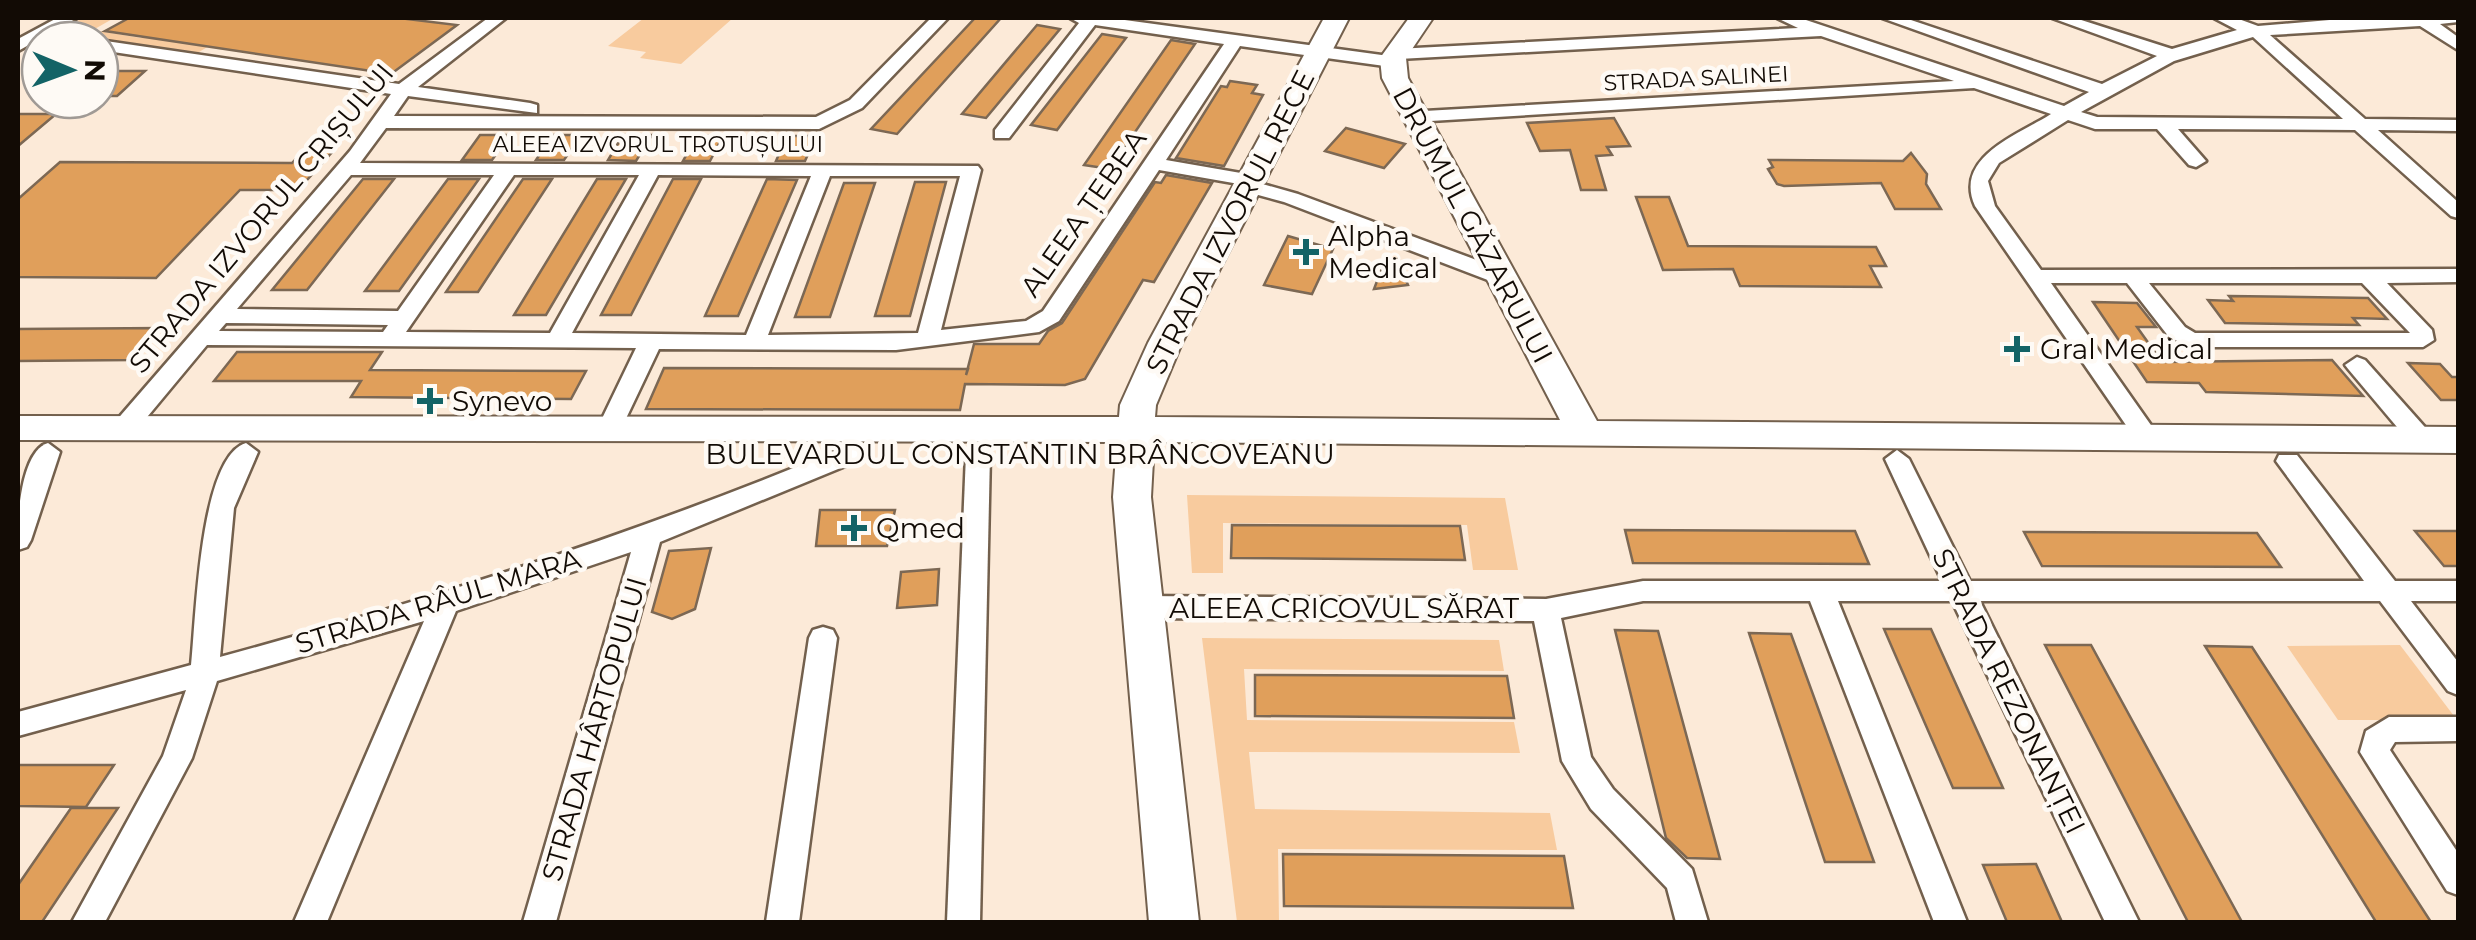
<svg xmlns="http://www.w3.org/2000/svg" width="2476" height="940" font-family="Montserrat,sans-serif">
<rect width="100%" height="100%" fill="#fcead8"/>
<g fill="#f8cb9e">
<path d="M82,18H114L93,30L141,38L176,18H211L174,40L209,46L194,55L58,35Z"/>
<path d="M644,18H733L681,64L640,58L646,52L608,46Z"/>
<path d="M1187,495L1505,498L1518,570H1473L1467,525L1223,523V573H1192Z"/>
<path d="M1202,638L1499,640L1504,671L1244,669L1247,720L1514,722L1520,753L1249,752L1255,809L1550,813L1557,850L1278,849L1279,922H1237Z"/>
<path d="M2400,645L2457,720H2338L2287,646Z"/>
</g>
<g fill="#e09f5b" stroke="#7c6854" stroke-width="2.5">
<path d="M129,18H399L457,25L391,74L105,31Z"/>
<path d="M975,18H1001L897,134L871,129Z"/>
<path d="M1037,25L1060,29L986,118L962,114Z"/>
<path d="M1102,34L1126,38L1057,130L1031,125Z"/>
<path d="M1171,40L1195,44L1110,169L1084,165Z"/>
<path d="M100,71H145L117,96H100Z"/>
<path d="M1230,81L1257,85L1252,93L1263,95L1224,166L1176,158L1221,86L1227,87Z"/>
<path d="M18,114H56L18,146Z"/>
<path d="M1614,118L1630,146L1607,147L1612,155L1596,156L1606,190H1581L1570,150L1540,151L1527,123Z"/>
<path d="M1346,128L1405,144L1384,168L1325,151Z"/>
<path d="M480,135H510L492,160H462Z"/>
<path d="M553,135H581L564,160H536Z"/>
<path d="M623,135H652L636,161L608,160Z"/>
<path d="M697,136H723L710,161H683Z"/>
<path d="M787,136H816L805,161H776Z"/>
<path d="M304,150H334L298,190H240L156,278L18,277V199L60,162L292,163Z"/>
<path d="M1911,153L1927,174L1926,184L1941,209H1895L1881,183L1784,186L1777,184L1768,169L1773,167L1769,160L1903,161Z"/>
<path d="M1166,175L1212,183L1154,282L1143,280L1085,379L1065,385L965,384L960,410L646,409L664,368L968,369L966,375L974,344H1039L1048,331L1062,323L1155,182L1161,183Z"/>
<path d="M363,179H394L307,290H272Z"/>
<path d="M448,179H479L399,291H365Z"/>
<path d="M523,179H552L478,292H446Z"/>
<path d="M597,179H626L546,315H514Z"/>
<path d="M673,179H701L631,315H601Z"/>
<path d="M767,179L797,180L738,316H705Z"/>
<path d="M915,182H946L910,316H875Z"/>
<path d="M844,183H875L830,317H795Z"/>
<path d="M1636,197H1669L1688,246L1876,247L1886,266H1870L1881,287L1740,286L1733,269L1663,270Z"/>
<path d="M1288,236L1333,249L1312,294L1264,285Z"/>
<path d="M1397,259L1408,285L1374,289L1382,268Z"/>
<path d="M2229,296L2368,298L2387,319L2353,318L2359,325L2225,323L2208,300L2233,301Z"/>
<path d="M2093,302L2137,303L2156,327H2137L2162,362L2332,360L2363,396L2206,392L2199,383L2147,382Z"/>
<path d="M162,328L134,360L18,361V329Z"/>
<path d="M237,352H382L370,370L586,371L571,399L351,397L361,381H214Z"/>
<path d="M2408,363L2440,364L2452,377H2458V400H2441Z"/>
<path d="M820,510H895L887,546H816Z"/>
<path d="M1232,525L1460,526L1465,560L1231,558Z"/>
<path d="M1625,530L1855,531L1869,564L1633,563Z"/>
<path d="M2415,531H2458V566H2444Z"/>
<path d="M2024,532L2257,533L2281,567L2042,566Z"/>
<path d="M711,548L695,609L672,619L652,612L669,551Z"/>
<path d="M939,569L937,605L897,608L901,572Z"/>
<path d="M1884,629H1931L2003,788H1953Z"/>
<path d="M1615,630L1658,631L1720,859L1687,858L1666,838Z"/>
<path d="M1749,633L1791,634L1874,862H1825Z"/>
<path d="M2045,645H2091L2242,922H2188Z"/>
<path d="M2205,646L2252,647L2431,922H2376Z"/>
<path d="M1255,675L1507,676L1514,718L1255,716Z"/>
<path d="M18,765H114L86,807L18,806Z"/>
<path d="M71,808H118L42,922H18V885Z"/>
<path d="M1283,854L1564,856L1573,908L1284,906Z"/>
<path d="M2036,864L2062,922H2007L1983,865Z"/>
</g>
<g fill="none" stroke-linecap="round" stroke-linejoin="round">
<g stroke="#73604d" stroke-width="5">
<g id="street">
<path d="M57,18H77L18,51V39Z"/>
<path d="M488,18H506L418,87L530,103L537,105V113L408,96L394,116L816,117L850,100L931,18H948L862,108L819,129L386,128L360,163L978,166L981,170L941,330L1026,321L1043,311L1224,44L1095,25L1009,138H995V130L1079,23L1070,18H1110L1389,56L1390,50L1396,49L1798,28L1777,18H1800L2064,106L2089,92L1882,18H1905L2102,84L2157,56L2052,18H2075L2172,49L2237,30L2214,18H2236L2258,26L2341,19L2458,18V22L2440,24L2458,37V50L2420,26L2270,35L2365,119L2458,120V131L2378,130L2458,202V218L2451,216L2355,130L2178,129L2206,161L2196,167L2189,165L2157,129H2095L2068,120L1999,163L1988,181L1995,206L2041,270L2458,269V282L2387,283L2432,330L2434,340L2423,347H2190L2169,337L2127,283H2051L2160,438L2148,446L2139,444L1975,206C1953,157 2018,135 2051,114L1974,88L1414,122L1407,120V112L1954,81L1821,36L1399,59L1398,66L1392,67L1240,46L1166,160L1258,176L1259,183L1298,194L1509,272L1512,277L1509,282H1493L1284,202L1240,190L1239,184L1159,170L1059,321L1039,332L896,350L659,349L621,429L609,437L597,429L636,348L207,345L133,434H115L112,428L115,422L350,151L391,94L100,50L99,40L399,84ZM2253,37L2343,119L2097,117L2081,112L2174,61ZM351,175H494L398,311L237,309ZM514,175H639L550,333L406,332ZM658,175L811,176L746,335L572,333ZM830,176H960L918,333L768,335ZM2149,283H2362L2410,333H2195L2185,327ZM226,323L388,325L383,332L219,331Z"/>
<path d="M2357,357L2365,360L2431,434L2434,440L2431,446H2413L2349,370L2345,365Z"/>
<path d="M48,443L60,452L31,540L27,547L18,550C16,525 20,451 48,443Z"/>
<path d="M246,443L258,452L234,508L220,657C433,599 639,533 842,448L851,445L863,454L860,460L660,542L556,922H523L631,552L456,611L327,922H294L424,621L217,681L192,758L105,922H72L163,756L186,690L18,736V712L191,665C196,622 199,457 246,443Z"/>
<path d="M978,445L990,454L980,922H947L966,454Z"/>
<path d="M1897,450L1909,459L1970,581H2364L2276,461L2279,455H2297L2395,581H2458V601H2411L2458,662V695L2448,691L2380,601H1980L2139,922H2105L1952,601H1838L1967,922H1934L1810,601H1643L1561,618L1591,757L1613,789L1692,869L1708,922H1676L1667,888L1591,809L1562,761L1534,621L1142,618L1132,615L1128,607L1132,599L1142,596L1546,599L1643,581H1942L1885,459Z"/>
<path d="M823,627L833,630L837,638L799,922H766L809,638L813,630Z"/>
<path d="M2389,717H2458V741L2395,742L2390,750L2458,853V895L2447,891L2360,752L2366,731Z"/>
</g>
</g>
<g stroke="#73604d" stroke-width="4">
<path id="secondary" d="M1324,18H1349L1182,343L1156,405L1155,417L1560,420L1382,78L1380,58L1409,18H1433L1406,58L1408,78L1597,421L2458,427V453L1154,442L1151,497L1199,922H1149L1113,497L1117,442L18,440V416L1119,417L1120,405L1148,343Z"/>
</g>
<use href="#street" fill="#fff" fill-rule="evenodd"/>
<use href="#secondary" fill="#fff" fill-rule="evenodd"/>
</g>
<g fill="#136366" stroke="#fefaf5" stroke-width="4">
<path d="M1301 237h10v10h10v10h-10v10h-10v-10h-10v-10h10z"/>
<path d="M2012 334h10v10h10v10h-10v10h-10v-10h-10v-10h10z"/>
<path d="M425 386h10v10h10v10h-10v10h-10v-10h-10v-10h10z"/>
<path d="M849 513h10v10h10v10h-10v10h-10v-10h-10v-10h10z"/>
</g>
<g text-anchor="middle" stroke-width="9" stroke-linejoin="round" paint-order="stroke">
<g font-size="22" fill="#120b05" stroke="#fefaf5">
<text transform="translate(1696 78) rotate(-3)" y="8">STRADA SALINEI</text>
<text x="658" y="152">ALEEA IZVORUL TROTUȘULUI</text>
</g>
<g font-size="28" fill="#120b05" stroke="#fefaf5">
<text transform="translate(1083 213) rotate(-55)" y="10">ALEEA ȚEBEA</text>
<text transform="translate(261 218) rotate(-50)" y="10">STRADA IZVORUL CRIȘULUI</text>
<text transform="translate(1230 222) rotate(-63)" y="10">STRADA IZVORUL RECE</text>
<text transform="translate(1473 225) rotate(62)" y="10">DRUMUL GĂZARULUI</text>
<text x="1020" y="464">BULEVARDUL CONSTANTIN BRÂNCOVEANU</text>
<text transform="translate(438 601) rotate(-17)" y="10">STRADA RÂUL MARA</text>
<text x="1344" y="618">ALEEA CRICOVUL SĂRAT</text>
<text transform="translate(2009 691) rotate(64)" y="10">STRADA REZONANȚEI</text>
<text transform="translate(594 729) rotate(-74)" y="10">STRADA HÂRTOPULUI</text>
</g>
<g font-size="28" fill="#120b05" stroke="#fefaf5" text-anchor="start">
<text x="1328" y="246">Alpha<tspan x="1328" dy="32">Medical</tspan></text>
<text x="2040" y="359">Gral Medical</text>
<text x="452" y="411">Synevo</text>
<text x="876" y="538">Qmed</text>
</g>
</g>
<rect width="2476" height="940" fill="none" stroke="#120b05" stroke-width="40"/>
<g transform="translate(70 70) rotate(91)"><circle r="48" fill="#fefaf5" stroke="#a09a95" stroke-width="2.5"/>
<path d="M0-8L18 38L0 25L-18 38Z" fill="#136366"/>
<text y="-15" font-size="28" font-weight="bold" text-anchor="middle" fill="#120b05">N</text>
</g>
</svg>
